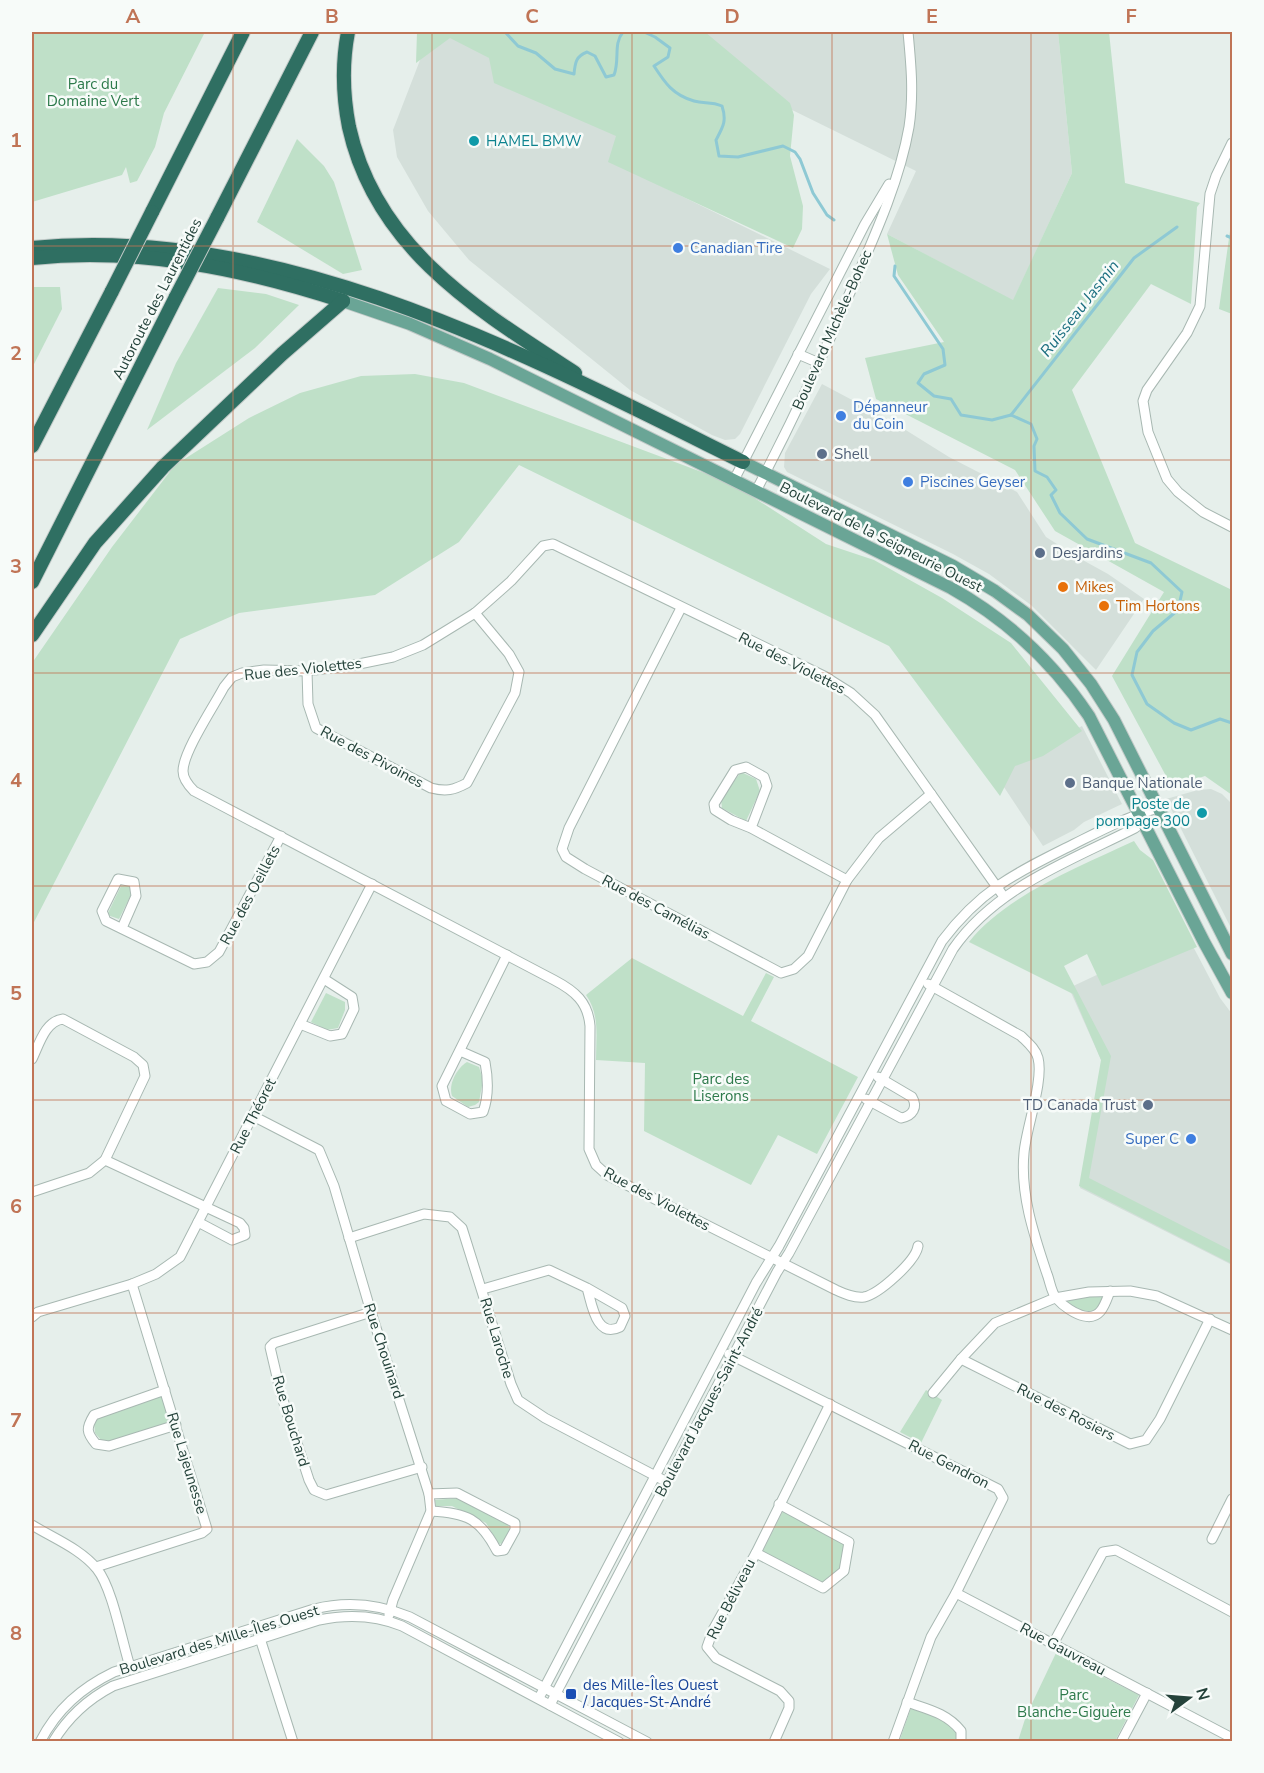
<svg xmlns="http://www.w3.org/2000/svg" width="1264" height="1773" font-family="'Nunito Sans',sans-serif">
<rect width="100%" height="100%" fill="#e6efeb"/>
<g fill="#d4dfda">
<path d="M696,32H1058L1072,173L1013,301L887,234L916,171L782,105Z"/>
<path d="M449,34L620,135L612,162L830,269L811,294L740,434L735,439L725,440L712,435L630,390L469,260L428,211L397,157L393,130L422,55Z"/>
<path d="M822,384L888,419L949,457L1017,492L1046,537L1079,558L1108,574L1144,599L1096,670L1031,605L989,574L953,554L787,472L784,467L785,453Z"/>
<path d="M1082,726L1122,804L1084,822L1074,830L1043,846L994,772Z"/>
<path d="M1211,789L1222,794L1232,804V930L1166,799L1198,790Z"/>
<path d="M1186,933L1220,998L1232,1014V1265L1080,1188L1102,1062L1069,988Z"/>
</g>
<g fill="#bfe0c8">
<path d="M32,32H205L164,113L155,147L137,181L130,183L126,167L122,175L32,202Z"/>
<path d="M417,32H705L790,103L794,115L790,156L803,206L802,229L793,248L608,162L616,136L494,83L489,58L450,38L416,63Z"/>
<path d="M1058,32H1109L1125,183L1200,203L1197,207L1191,304L1151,284L1072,390L1135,543L1232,590V795L1205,776L1172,787L1112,676L1164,592L1055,531L1015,470L876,399L865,358L944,342L898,275L887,234L1013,300L1072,173Z"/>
<path d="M297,139L324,166L334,182L362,270L343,274L257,222Z"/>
<path d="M1232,217V314L1219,309Z"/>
<path d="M32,287H60L62,309L32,368Z"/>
<path d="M218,288L266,294L299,305L255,348L147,430L176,363Z"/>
<path d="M415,374L464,383L715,477L742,490L826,544L874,560L942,598L1011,643L1082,731L1043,756L1015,766L1000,796L889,646L519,465L459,542L375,595L239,613L180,639L32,926V663L112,547L175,465L249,418L300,393L361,376Z"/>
<path d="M741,772L756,779L760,791L746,821L722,808L721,799Z"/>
<path d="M1134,841L1140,850L1153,860L1197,947L1102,986L1087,954L1064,966L1111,1056L1089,1178L1232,1251V1264L1079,1186L1101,1060L1073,994L969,942C1006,895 1081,866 1134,841Z"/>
<path d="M127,885L131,888V895L119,919L107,915L121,886Z"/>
<path d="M632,958L743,1016L766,973L774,977L751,1021L858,1077L817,1154L778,1135L751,1185L644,1131L645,1063L596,1060C596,1037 600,1015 586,995Z"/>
<path d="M326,993L345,1002V1010L338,1028L327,1030L311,1022Z"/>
<path d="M467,1062L479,1067L483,1080L479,1102L475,1105L468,1107L452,1096C448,1084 457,1068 467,1062Z"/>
<path d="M1106,1294L1099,1310L1085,1313L1064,1302L1089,1296Z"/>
<path d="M926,1390L942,1400L921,1443L900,1432Z"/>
<path d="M162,1396L170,1422L110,1442L101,1440L95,1433L94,1422L98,1418Z"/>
<path d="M457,1498L508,1525L510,1530L503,1543L499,1544L486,1523L452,1506H436L435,1500Z"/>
<path d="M783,1511L844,1543L840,1569L823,1584L762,1553Z"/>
<path d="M1056,1653L1139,1695L1115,1741H1018L1026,1716Z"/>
<path d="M911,1708C929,1714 944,1719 958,1733L957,1741L899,1742Z"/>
</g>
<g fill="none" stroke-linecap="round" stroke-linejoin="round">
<g stroke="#8ec9d4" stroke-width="3">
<path d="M505,32L518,46L536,53L555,69L574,74C575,63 576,56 587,52L595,56L606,77L614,75C620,60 613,44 623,32"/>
<path d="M644,32L655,37L670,48L668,57L654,66C665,83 673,95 694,101C704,104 711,101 722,106C727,121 723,127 716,140L719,156L738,157L783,146L795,152L800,159L813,193L827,215L834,220"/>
<path d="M1227,236L1232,238"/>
<path d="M895,266L894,276L943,349L945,365L924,374L918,383L934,396L951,399L961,415L992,420L1011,415L1031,424L1037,439L1034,446L1035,471L1047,477L1056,490L1051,495L1060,513L1087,539L1151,563L1182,592L1178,610L1153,631L1137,652L1132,675L1147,704L1174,723L1191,730L1220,719L1232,723"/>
<path d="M1011,415L1134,258L1177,227"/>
</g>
<g stroke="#a8b8b2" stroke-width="11">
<g id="minor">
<path d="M1232,143L1216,176L1210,194L1200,306L1187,333L1147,390L1143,401L1148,432L1167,479L1178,492L1203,512L1232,527"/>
<path d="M798,354L819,363"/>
<path d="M734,480L865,224L889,184"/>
<path d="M756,491C792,422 825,352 855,281C876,233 900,179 909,127C914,94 911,64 908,32"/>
<path d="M681,608L569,828L562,849L566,857L585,869L781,973L794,969L808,956L847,880L879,838L931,794"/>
<path d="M307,671L308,704L316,728L431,788C446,792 454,790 467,783L515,693L519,672L509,654L475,613"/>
<path d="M751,828L767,786L764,777L746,767L735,770L714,804L715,810L731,820L751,828L847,880"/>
<path d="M122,928L136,896L134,882L118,879L102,911L106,921L194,964L207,962L219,952L281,836"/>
<path d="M928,984L1021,1036C1027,1042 1036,1049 1038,1058C1044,1081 1026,1128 1024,1153C1020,1194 1034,1235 1047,1274C1050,1281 1051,1293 1057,1299C1063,1306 1075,1314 1084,1316C1101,1320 1105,1304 1110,1291"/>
<path d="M300,1024L330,1036L342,1034L354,1009L352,997L324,979"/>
<path d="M460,1051L485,1062C488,1078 489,1096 483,1112L470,1114L446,1101L442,1086L507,955"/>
<path d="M32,1059C39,1045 45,1021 63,1019L134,1057L143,1065L145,1076L105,1160L89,1173L32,1192"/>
<path d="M866,1099L901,1118C913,1116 918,1107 912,1097L878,1077"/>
<path d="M253,1116L319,1150L334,1186L371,1312L429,1494L431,1511L393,1600L389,1615"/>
<path d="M105,1160L240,1223L244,1228L245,1235L232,1240L198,1222"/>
<path d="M349,1238L424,1214L450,1217L462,1228L511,1384L518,1400L545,1418L667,1482"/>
<path d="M918,1246C916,1261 879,1294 864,1297C854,1298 845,1294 836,1290L607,1175L596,1165L589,1149L590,1026C588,1002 575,991 554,980L194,791C189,786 183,779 183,771C183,752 214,706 224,687L232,677L242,673L264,670L307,671L354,665L393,657L423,645L475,613L511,581L543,546L553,544L824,676L851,693L875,715L1004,897"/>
<path d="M483,1289L549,1270L587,1288L622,1308L625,1316L620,1327C596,1339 592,1304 587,1288"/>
<path d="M371,1312L274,1343L270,1347L281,1394L309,1480L314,1490L326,1495L422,1467"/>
<path d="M32,1317L38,1312L132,1284L156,1274L180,1257L372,884"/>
<path d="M729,1354L998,1489L1003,1498L956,1593L931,1637L893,1742"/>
<path d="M961,1359L1130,1444L1146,1440L1160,1419L1210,1319"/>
<path d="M165,1390L94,1415C86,1428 86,1432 96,1444L109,1446L176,1425"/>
<path d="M933,1393L961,1359L995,1323L1055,1298L1089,1292L1130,1291L1157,1296L1232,1330"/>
<path d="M429,1494L457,1493L515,1523V1530L504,1550L497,1551C480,1518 466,1513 431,1511"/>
<path d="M32,1525C53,1538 81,1549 97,1569C113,1589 122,1643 131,1670"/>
<path d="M1212,1539L1232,1499"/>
<path d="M756,1553L823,1588L844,1571L849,1542L779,1504"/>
<path d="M96,1567L202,1533L207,1529L132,1284"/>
<path d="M956,1593L1232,1738"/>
<path d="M258,1632L293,1742"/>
<path d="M1053,1644L1103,1552L1116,1550L1232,1612"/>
<path d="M539,1698L756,1283L779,1246L942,941C982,888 1018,872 1074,844C1102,830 1128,816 1159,808"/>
<path d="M907,1702C927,1709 947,1713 961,1731V1742"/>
<path d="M550,1705L777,1272L789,1253L953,949C996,887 1070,861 1135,828L1146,819"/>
<path d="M40,1742C57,1709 81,1688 114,1672L314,1609C346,1601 379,1604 410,1617L647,1742"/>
<path d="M53,1742C68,1717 88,1699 113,1686L319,1620C348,1614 375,1615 402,1626L619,1742"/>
<path d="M774,1742L789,1708V1701L780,1691L716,1658L707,1647L713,1630L756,1553L830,1404"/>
<path d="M1121,1742L1147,1693"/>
</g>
</g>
<g stroke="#c2cac8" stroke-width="14">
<g id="major">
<path d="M343,301L410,324L490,359L951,588C1008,620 1053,662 1089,716L1204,942L1232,993"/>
<path d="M743,462L953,566L995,591L1028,615L1063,649L1091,684L1114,720L1232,954"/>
</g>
</g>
<g stroke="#c2cac8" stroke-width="16">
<g id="highway">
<path d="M348,32C342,63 343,96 349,127C376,249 478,310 575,373"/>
<path d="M152,212L243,32"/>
<path d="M217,218L312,32"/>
<path d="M32,248C280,223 527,355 743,462"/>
<path d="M32,258C138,247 242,268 343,301"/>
<path d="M32,446L112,291"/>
<path d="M32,582L176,297"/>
<path d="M32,635L95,543L163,467L282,354L343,301"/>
</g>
</g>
<use href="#minor" stroke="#fff" stroke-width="9"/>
<use href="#major" stroke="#6aa596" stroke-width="12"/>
<use href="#highway" stroke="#2f6f62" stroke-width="14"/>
<g stroke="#c2cac8" stroke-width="16" stroke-linecap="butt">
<g id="highway-bridge">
<path d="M112,291L152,212"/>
<path d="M176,297L217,218"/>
</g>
</g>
<use href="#highway-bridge" stroke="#2f6f62" stroke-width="14"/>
</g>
<path fill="none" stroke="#c07456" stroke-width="1.5" stroke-opacity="0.55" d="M233,32V1742M432,32V1742M632,32V1742M832,32V1742M1031,32V1742M32,246H1232M32,460H1232M32,673H1232M32,886H1232M32,1100H1232M32,1313H1232M32,1527H1232"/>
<g fill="#0f9aa8" stroke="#f7fbf9" stroke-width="2">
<circle cx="474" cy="141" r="6"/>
<circle cx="1202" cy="813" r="6"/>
</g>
<g fill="#3f7fe0" stroke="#f7fbf9" stroke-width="2">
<circle cx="678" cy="248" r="6"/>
<circle cx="841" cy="416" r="6"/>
<circle cx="908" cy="482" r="6"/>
<circle cx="1191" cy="1139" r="6"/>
</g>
<g fill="#5c6f8a" stroke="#f7fbf9" stroke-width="2">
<circle cx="822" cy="454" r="6"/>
<circle cx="1040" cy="553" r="6"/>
<circle cx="1070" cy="783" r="6"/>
<circle cx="1148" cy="1105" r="6"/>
</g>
<g fill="#e8710a" stroke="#f7fbf9" stroke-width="2">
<circle cx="1063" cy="587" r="6"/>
<circle cx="1104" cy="606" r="6"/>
</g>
<rect fill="#1a4fb4" stroke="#f7fbf9" stroke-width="2" x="565" y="1688" width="12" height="12" rx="3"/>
<g text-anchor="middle" stroke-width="5" stroke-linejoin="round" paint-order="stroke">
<g font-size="15" fill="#2d7a4b" stroke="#f7fbf9">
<text x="93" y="89">Parc du<tspan x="93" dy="17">Domaine Vert</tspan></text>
<text x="721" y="1084">Parc des<tspan x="721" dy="17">Liserons</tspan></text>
<text x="1074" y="1700">Parc<tspan x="1074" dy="17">Blanche-Giguère</tspan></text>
</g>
<g font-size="15" fill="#0d838f" stroke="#f7fbf9" text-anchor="start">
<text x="486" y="146">HAMEL BMW</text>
<text x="1190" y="809" text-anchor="end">Poste de<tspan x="1190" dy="17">pompage 300</tspan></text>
</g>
<g font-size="15" fill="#366cbe" stroke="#f7fbf9" text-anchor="start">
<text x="690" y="253">Canadian Tire</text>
<text x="853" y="412">Dépanneur<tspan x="853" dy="17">du Coin</tspan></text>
<text x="920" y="487">Piscines Geyser</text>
<text x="1179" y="1144" text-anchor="end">Super C</text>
</g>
<g font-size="15" fill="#24423a" stroke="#f7fbf9">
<text transform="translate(157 299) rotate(-63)" y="5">Autoroute des Laurentides</text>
<text transform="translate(832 330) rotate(-66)" y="5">Boulevard Michèle-Bohec</text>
<text transform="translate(881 537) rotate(27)" y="5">Boulevard de la Seigneurie Ouest</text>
<text transform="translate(792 663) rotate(27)" y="5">Rue des Violettes</text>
<text transform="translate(303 669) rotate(-6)" y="5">Rue des Violettes</text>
<text transform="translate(372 757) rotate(28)" y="5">Rue des Pivoines</text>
<text transform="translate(250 895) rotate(-62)" y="5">Rue des Oeillets</text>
<text transform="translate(656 907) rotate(28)" y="5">Rue des Camélias</text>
<text transform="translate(253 1116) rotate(-63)" y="5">Rue Théoret</text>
<text transform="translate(657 1199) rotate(28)" y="5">Rue des Violettes</text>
<text transform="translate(497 1338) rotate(73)" y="5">Rue Laroche</text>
<text transform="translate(384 1351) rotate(72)" y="5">Rue Chouinard</text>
<text transform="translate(709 1402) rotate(-62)" y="5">Boulevard Jacques-Saint-André</text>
<text transform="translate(1066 1412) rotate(27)" y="5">Rue des Rosiers</text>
<text transform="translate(291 1421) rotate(73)" y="5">Rue Bouchard</text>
<text transform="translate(187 1463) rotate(73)" y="5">Rue Lajeunesse</text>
<text transform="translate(949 1464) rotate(27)" y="5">Rue Gendron</text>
<text transform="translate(731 1599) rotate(-63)" y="5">Rue Béliveau</text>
<text transform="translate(219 1640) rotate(-17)" y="5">Boulevard des Mille-Îles Ouest</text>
<text transform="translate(1063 1649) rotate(28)" y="5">Rue Gauvreau</text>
</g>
<g font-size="15" fill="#4e5e75" stroke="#f7fbf9" text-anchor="start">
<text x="834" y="459">Shell</text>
<text x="1052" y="558">Desjardins</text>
<text x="1082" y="788">Banque Nationale</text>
<text x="1136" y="1110" text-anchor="end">TD Canada Trust</text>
</g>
<g font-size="15" fill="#c56008" stroke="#f7fbf9" text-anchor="start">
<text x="1075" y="592">Mikes</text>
<text x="1116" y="611">Tim Hortons</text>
</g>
<g font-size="15" fill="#164399" stroke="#f7fbf9" text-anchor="start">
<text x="583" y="1690">des Mille-Îles Ouest<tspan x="583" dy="17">/ Jacques-St-André</tspan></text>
</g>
<g font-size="16" font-style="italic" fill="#1c6f80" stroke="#f7fbf9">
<text transform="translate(1079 308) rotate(-52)" y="6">Ruisseau Jasmin</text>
</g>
</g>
<rect width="1264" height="1773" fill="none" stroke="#f7fbf9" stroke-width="66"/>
<g transform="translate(1189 1698) rotate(74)" stroke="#f7fbf9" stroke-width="4.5" paint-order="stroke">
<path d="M0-4.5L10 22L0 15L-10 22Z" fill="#24423a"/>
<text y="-9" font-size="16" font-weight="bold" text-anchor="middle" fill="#24423a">N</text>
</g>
<rect x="33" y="33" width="1198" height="1707" fill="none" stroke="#c07456" stroke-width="2"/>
<g font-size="20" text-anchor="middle" font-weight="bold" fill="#c07456">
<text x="133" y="23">A</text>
<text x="332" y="23">B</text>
<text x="532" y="23">C</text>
<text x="732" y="23">D</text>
<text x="932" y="23">E</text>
<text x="1131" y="23">F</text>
<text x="16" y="147">1</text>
<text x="16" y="360">2</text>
<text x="16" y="573">3</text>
<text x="16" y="787">4</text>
<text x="16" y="1000">5</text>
<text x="16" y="1213">6</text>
<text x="16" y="1427">7</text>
<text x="16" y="1640">8</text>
</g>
</svg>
